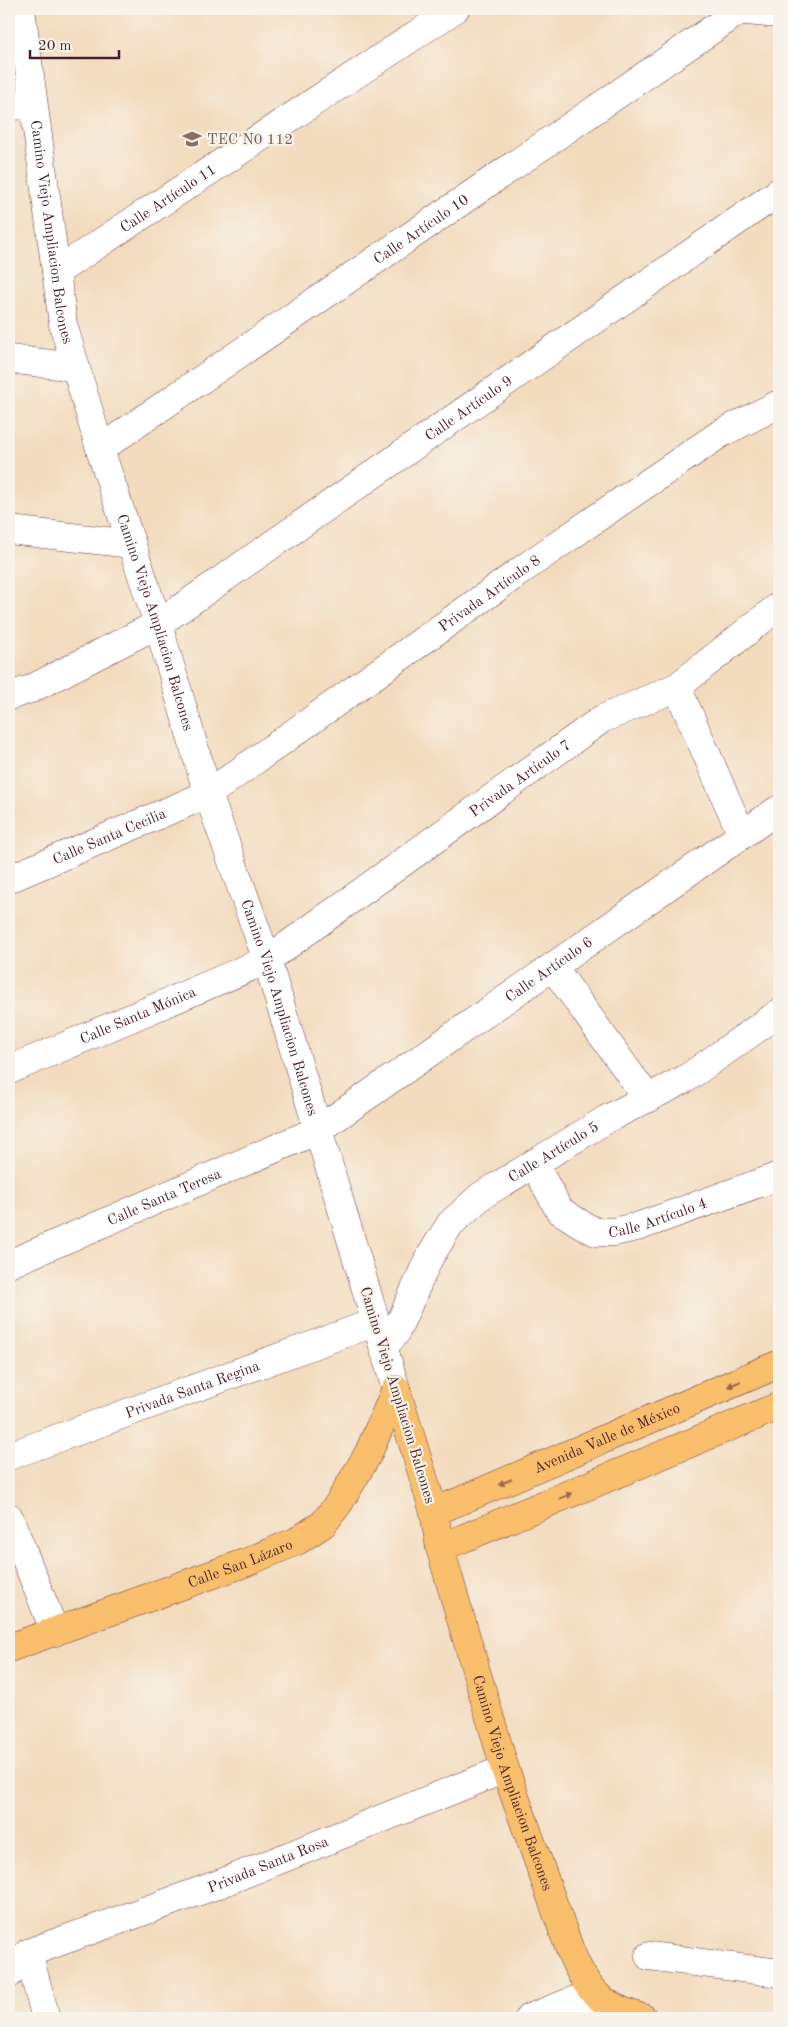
<svg xmlns="http://www.w3.org/2000/svg" width="788" height="2027" font-family="'Old Standard TT',serif">
<rect width="100%" height="100%" fill="#f7f3e8"/>
<filter id="ink" filterUnits="userSpaceOnUse"><feTurbulence type="fractalNoise" baseFrequency=".02" numOctaves="2"/><feDisplacementMap in="SourceGraphic" scale="10" xChannelSelector="R" yChannelSelector="G"/><feConvolveMatrix kernelMatrix="1 2 1 2 8 2 1 2 1" color-interpolation-filters="sRGB"/></filter>
<filter id="wash" filterUnits="userSpaceOnUse"><feTurbulence type="fractalNoise" baseFrequency=".0096" numOctaves="4" result="noise"/><feDisplacementMap in="SourceGraphic" scale="20" xChannelSelector="R" yChannelSelector="G"/><feGaussianBlur stdDeviation="1.12" result="paint"/><feColorMatrix in="noise" values="0 0 0 0 0 0 0 0 0 0 0 0 0 0 0 0 0 1.4 0 .05"/><feComposite in="paint" operator="in"/></filter>
<g filter="url(#wash)">
<rect width="100%" height="100%" fill="#f3dbbe"/>
</g>
<g filter="url(#ink)">
<g fill="none" stroke-linecap="round" stroke-linejoin="round">
<g stroke="#633b41" stroke-width="29">
<g id="minor">
<path id="s1" d="M21,9L63,324L100,449L158,624L208,794L267,960L396,1389"/>
<path d="M724,9L779,14"/>
<path d="M9,106L33,105"/>
<path id="s2" d="M56,272L455,9"/>
<path d="M9,359L75,367"/>
<path id="s3" d="M100,449L742,9"/>
<path d="M9,530L132,544"/>
<path d="M677,687L742,835"/>
<path id="s4" d="M9,696L31,689L158,624L779,192"/>
<path id="s5" d="M9,879L208,794L533,562L620,502L720,434L779,404"/>
<path d="M553,967L648,1099"/>
<path id="s6" d="M9,1070L267,960L602,719L677,687L779,606"/>
<path id="s7" d="M534,1163L559,1210L581,1224L596,1232H614L640,1226L779,1176"/>
<path id="s8" d="M9,1264L318,1130L779,809"/>
<path id="s9" d="M384,1346L395,1334L428,1260L450,1224L481,1196L607,1119L687,1078L779,1013"/>
<path id="s10" d="M9,1456L376,1322"/>
<path d="M9,1517L55,1632"/>
<path d="M28,1953L46,2018"/>
<path d="M649,1956L779,1973"/>
<path id="s11" d="M9,1974L28,1953L219,1884L505,1769"/>
<path d="M529,2018L593,1993L599,2018"/>
</g>
</g>
<g stroke="#633b41" stroke-width="29">
<g id="major">
<path id="s12" d="M396,1389L434,1512L440,1548L505,1769L570,1950C586,1990 600,2006 643,2018"/>
<path id="s13" d="M434,1512L779,1364"/>
<path d="M440,1548L779,1406"/>
<path id="s14" d="M9,1648L247,1562L297,1541L323,1524L339,1503L368,1454L396,1389"/>
</g>
</g>
<use href="#minor" stroke="#fff" stroke-width="28"/>
<use href="#major" stroke="#f9bf6d" stroke-width="28"/>
</g>
<defs><path id="oneway-solid" d="M-6-.8H1V-3.2L6.5 0L1 3.2V.8H-6Z" transform="scale(1.25)"/></defs>
<g fill="#996749">
<use href="#oneway-solid" transform="translate(734 1384) rotate(157)"/>
<use href="#oneway-solid" transform="translate(505 1482) rotate(157)"/>
<use href="#oneway-solid" transform="translate(566 1496) rotate(-23)"/>
</g>
</g>
<defs>
<g id="school-bare" transform="scale(1.5)"><path d="M0-5L7-2L0 1L-7-2ZM-4 1L0 2.5L4 1V4Q0 6-4 4Z" fill="#8d6e63" stroke="#f7f3e8" stroke-width="2.5" paint-order="stroke"/></g>
</defs>
<g fill-rule="evenodd">
<use href="#school-bare" x="192" y="139"/>
</g>
<g text-anchor="middle" stroke-width="4.5" stroke-linejoin="round" paint-order="stroke">
<g font-size="15" fill="#785e54" stroke="#f7f3e8" text-anchor="start">
<text x="207" y="144">TEC N0 112</text>
</g>
<g font-size="15" fill="#4a1f2b" stroke="#f7f3e8">
<text dy="5" stroke="none"><textPath href="#s2" startOffset="134">Calle Artículo 11</textPath></text>
<text dy="5" stroke="none"><textPath href="#s3" startOffset="389">Calle Artículo 10</textPath></text>
<text dy="5" stroke="none"><textPath href="#s1" startOffset="225">Camino Viejo Ampliacion Balcones</textPath></text>
<text dy="5" stroke="none"><textPath href="#s4" startOffset="544">Calle Artículo 9</textPath></text>
<text dy="5" stroke="none"><textPath href="#s5" startOffset="562">Privada Artículo 8</textPath></text>
<text dy="5" stroke="none"><textPath href="#s1" startOffset="630">Camino Viejo Ampliacion Balcones</textPath></text>
<text dy="5" stroke="none"><textPath href="#s6" startOffset="592">Privada Artículo 7</textPath></text>
<text dy="5" stroke="none"><textPath href="#s5" startOffset="109">Calle Santa Cecilia</textPath></text>
<text dy="5" stroke="none"><textPath href="#s8" startOffset="618">Calle Artículo 6</textPath></text>
<text dy="5" stroke="none"><textPath href="#s1" startOffset="1035">Camino Viejo Ampliacion Balcones</textPath></text>
<text dy="5" stroke="none"><textPath href="#s6" startOffset="140">Calle Santa Mónica</textPath></text>
<text dy="5" stroke="none"><textPath href="#s9" startOffset="266">Calle Artículo 5</textPath></text>
<text dy="5" stroke="none"><textPath href="#s8" startOffset="169">Calle Santa Teresa</textPath></text>
<text dy="5" stroke="none"><textPath href="#s7" startOffset="160">Calle Artículo 4</textPath></text>
<text dy="5" stroke="none"><textPath href="#s10" startOffset="195">Privada Santa Regina</textPath></text>
<text transform="translate(398 1395) rotate(73)" y="5">Camino Viejo Ampliacion Balcones</text>
<text dy="5" stroke="none"><textPath href="#s13" startOffset="188">Avenida Valle de México</textPath></text>
<text dy="5" stroke="none"><textPath href="#s14" startOffset="246">Calle San Lázaro</textPath></text>
<text dy="5" stroke="none"><textPath href="#s12" startOffset="411">Camino Viejo Ampliacion Balcones</textPath></text>
<text dy="5" stroke="none"><textPath href="#s11" startOffset="284">Privada Santa Rosa</textPath></text>
</g>
</g>
<rect width="788" height="2027" fill="none" stroke="#f7f3e8" stroke-width="30"/>
<path d="M30 50v8h89v-8" fill="none" stroke="#4a1f2b" stroke-width="2.5"/>
<text x="38" y="50" font-size="15" fill="#4a1f2b" stroke="#f7f3e8" stroke-width="4" paint-order="stroke">20 m</text>
</svg>
